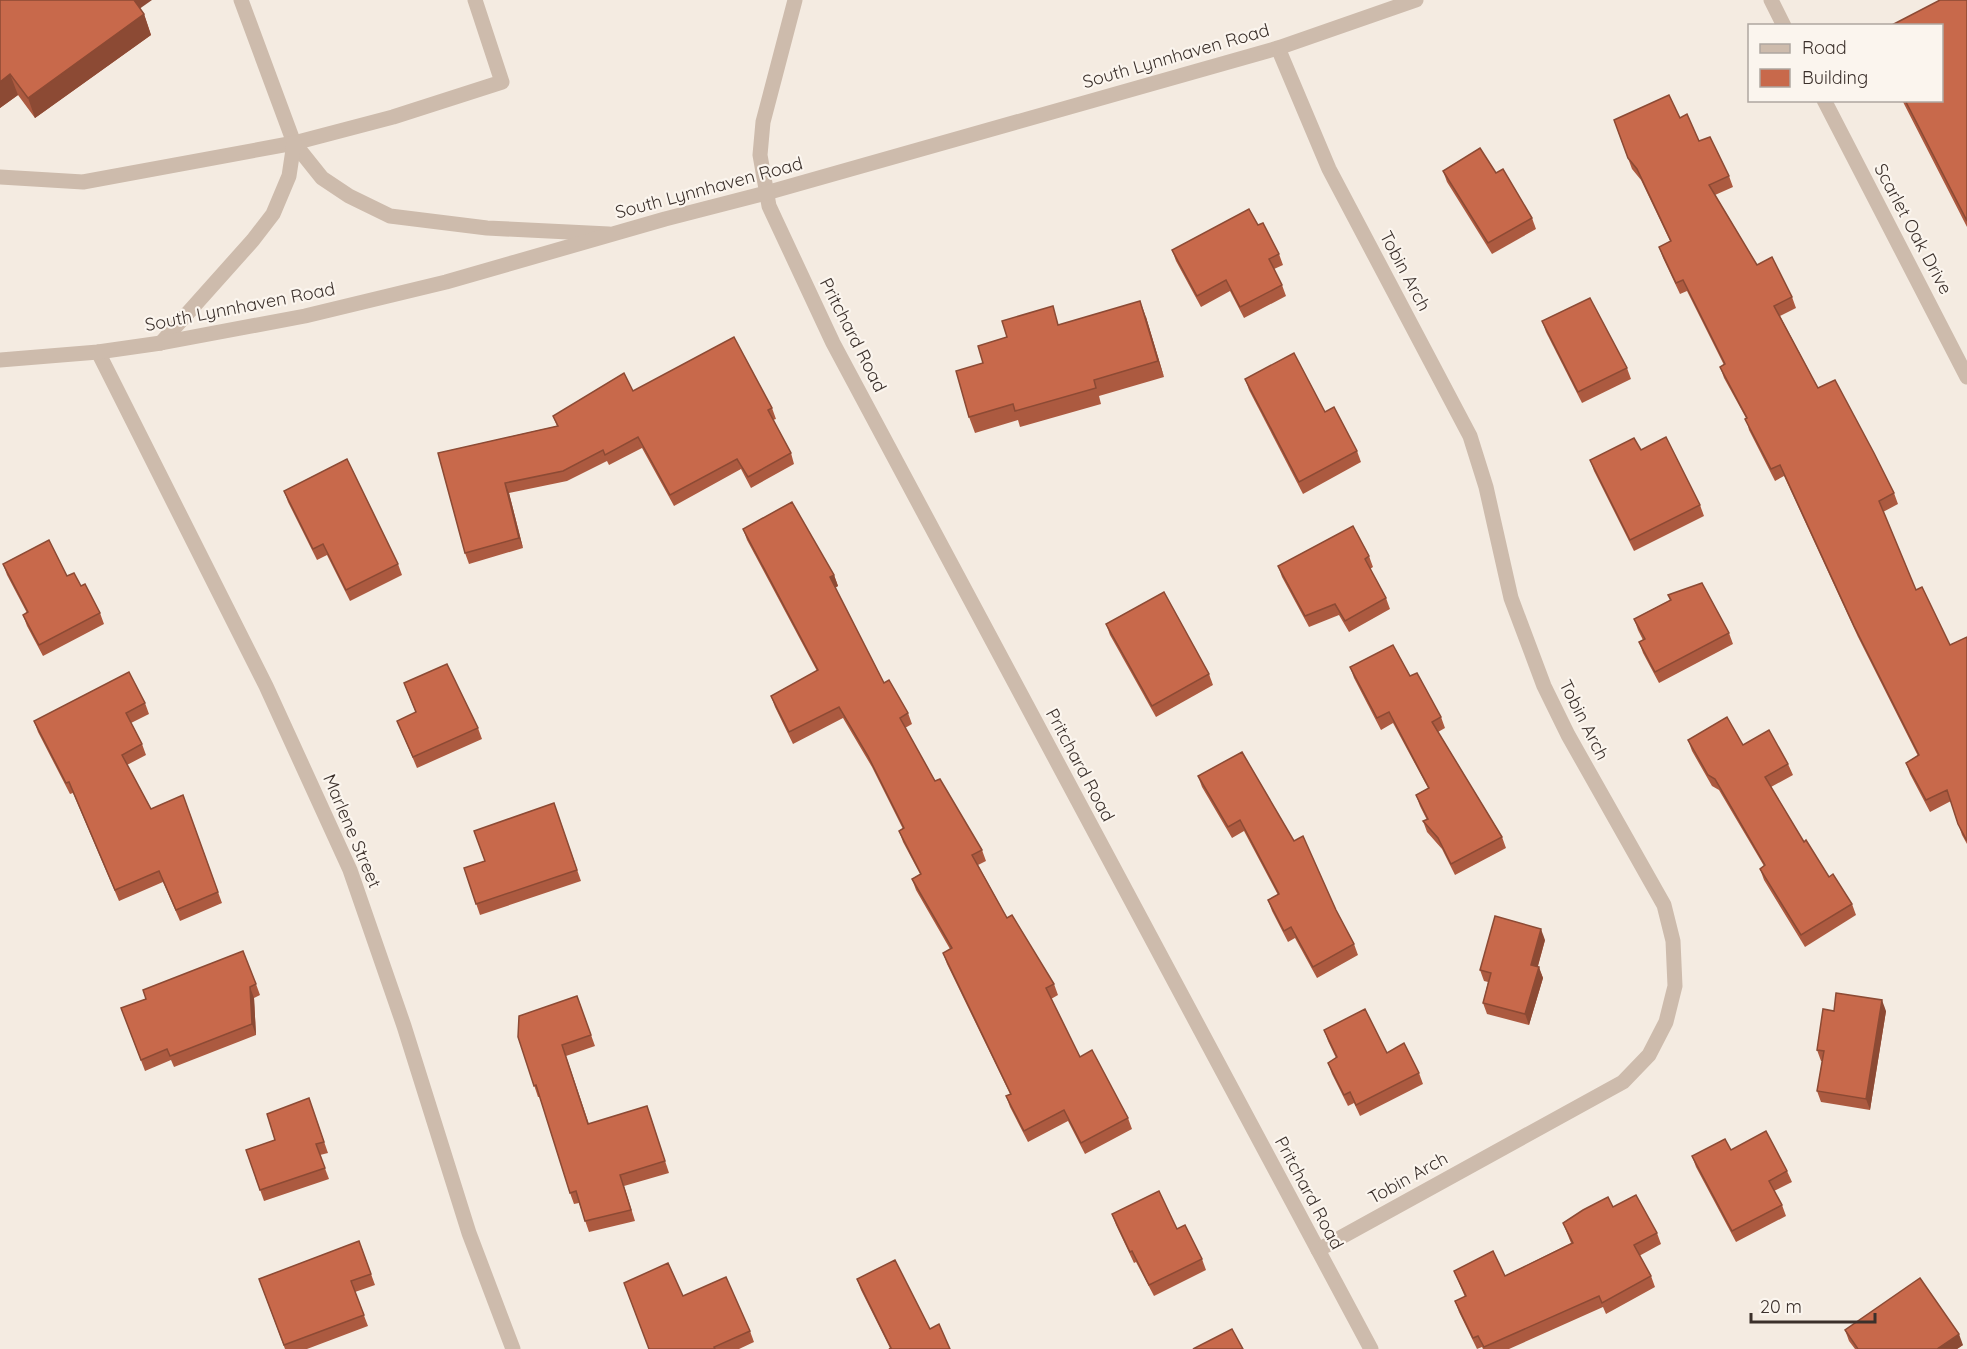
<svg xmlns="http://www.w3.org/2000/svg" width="1967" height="1349" font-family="Quicksand,sans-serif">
<rect width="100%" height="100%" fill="#f4ebe1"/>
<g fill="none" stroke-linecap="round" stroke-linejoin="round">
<g stroke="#cdbbac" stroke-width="15">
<path d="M241,0L294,143L322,178L349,196L390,216L487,228L609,234"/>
<path d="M0,177L83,182L294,143L393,117L502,82L475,0"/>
<path d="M161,343L253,240L273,214L289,176L294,143"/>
</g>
<g stroke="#cdbbac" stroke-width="15">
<path d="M795,0L763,122L760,155L769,206L833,343L1371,1349"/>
<path d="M1771,0L1784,26"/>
<path d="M1278,48L1329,169L1470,436L1486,487L1511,598L1544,686L1568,735L1664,905L1673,941L1675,986L1666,1022L1649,1055L1623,1082L1318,1250"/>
<path d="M1824,100L1967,377"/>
<path d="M98,352L266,686L350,870L404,1026L469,1233L513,1349"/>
</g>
<path stroke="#cdbbac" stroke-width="15" d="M0,360L98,352L161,343L305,316L446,282L665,219L766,193L1278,48L1416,0"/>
</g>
<g fill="#ac5a40">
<path d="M0,0L140,9L144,14L151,35L35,118L18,95L0,108Z"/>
<path d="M1967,0V227L1902,100H1941Z"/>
<path d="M1680,118L1729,176L1733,187L1715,195L1757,265L1792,297L1796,308L1780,316L1818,388L1894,493L1898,504L1883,512L1916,590L1950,645L1967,637V844L1962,835L1951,801L1930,812L1910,774L1906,763L1918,756L1858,637L1784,476L1775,481L1749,430L1746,418L1724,378L1720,367L1724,365L1687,291L1680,294L1663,258L1659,247L1670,241L1641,180L1632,169L1614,120Z"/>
<path d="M1443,171L1496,173L1532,218L1536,229L1492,254L1447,182Z"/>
<path d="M1258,225L1279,254L1283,265L1274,269L1282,285L1286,296L1244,318L1230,291L1201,307L1176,261L1172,250Z"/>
<path d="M1146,317L1164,377L1099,396L1101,404L1020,427L1018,420L975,433L969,417L983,363L1059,325Z"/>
<path d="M1542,321L1627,368L1631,379L1582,403L1546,332Z"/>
<path d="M1245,379L1325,412L1357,451L1361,462L1303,494L1249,390Z"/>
<path d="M633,391L772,408L776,419L773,420L791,453L794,464L751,488L741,469L674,506L642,448L609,465L607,461L567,481L509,493L523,548L469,564L465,553L438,453L557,426L553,416Z"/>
<path d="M1641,450L1700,505L1704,516L1634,551L1594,471L1590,460Z"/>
<path d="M284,491L398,564L402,575L350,601L327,555L317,560L288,502Z"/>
<path d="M743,529L834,575L838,586L835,588L884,683L908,713L912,724L905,728L935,781L982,850L986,861L978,865L1007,918L1054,984L1058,995L1051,999L1080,1057L1128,1118L1132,1129L1085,1154L1068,1121L1028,1142L1010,1107L1006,1096L1010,1094L947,964L943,953L950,949L916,890L912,879L920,874L903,842L899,831L903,829L872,767L843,718L793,744L775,707L771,696L817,671L747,540Z"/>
<path d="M1369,556L1373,567L1370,569L1386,598L1390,609L1349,632L1339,615L1309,627L1282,577L1278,566Z"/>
<path d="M3,564L67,576L81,586L100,613L104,624L43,656L27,626L23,615L27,613L7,575Z"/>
<path d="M1668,595L1729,633L1733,644L1659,683L1643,653L1639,642L1643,640L1638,630L1634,619L1670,600Z"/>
<path d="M1106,624L1209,674L1213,685L1156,717L1110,635Z"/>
<path d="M1350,667L1410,676L1441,717L1445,728L1438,732L1502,837L1506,848L1455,875L1442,849L1427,832L1423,821L1427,820L1420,806L1416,795L1428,788L1393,723L1381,730L1354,678Z"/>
<path d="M404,683L478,728L482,739L417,768L397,721L416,713Z"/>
<path d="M145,703L149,714L131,723L142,744L146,755L127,765L151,809L183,795L222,903L180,921L163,882L119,901L73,793L70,794L38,732L34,721Z"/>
<path d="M1688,740L1743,745L1788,764L1793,775L1771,787L1804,842L1829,877L1852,904L1856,915L1805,947L1764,880L1760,869L1764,866L1719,790L1712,786L1692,751Z"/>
<path d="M1198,776L1294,841L1336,910L1354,944L1358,955L1317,978L1295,938L1288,942L1272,911L1268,900L1278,895L1244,831L1232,838L1202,787Z"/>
<path d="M554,803L581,881L480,915L464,868L485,861Z"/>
<path d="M1545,940L1538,966L1543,978L1529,1025L1487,1014L1483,1003L1488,982L1484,981L1480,970Z"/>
<path d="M256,984L260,995L254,998L256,1035L174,1067L171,1060L145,1071L121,1008Z"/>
<path d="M577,996L595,1046L566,1056L589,1124L647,1106L669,1173L624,1186L635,1221L589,1232L579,1203L574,1204L570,1193L540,1097H538L518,1037Z"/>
<path d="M1834,1011H1886L1870,1110L1821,1102L1817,1091L1822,1061H1821L1817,1050Z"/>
<path d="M1324,1030L1387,1053L1419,1073L1423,1084L1360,1116L1354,1103L1348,1106L1332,1074L1328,1063L1336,1058L1328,1041Z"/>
<path d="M309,1098L328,1153L320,1155L329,1179L264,1201L246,1150L275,1140Z"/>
<path d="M1731,1150L1787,1171L1792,1182L1774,1191L1782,1205L1786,1216L1736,1242L1696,1167L1692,1156Z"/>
<path d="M1613,1207L1657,1233L1661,1244L1639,1256L1651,1276L1655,1287L1606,1314L1603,1307L1509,1349H1483L1482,1347L1477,1349L1459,1312L1455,1301L1465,1297L1454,1271L1505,1276L1571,1243L1563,1223Z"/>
<path d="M1112,1214L1177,1229L1202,1259L1206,1270L1154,1296L1136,1262L1134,1263L1116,1225Z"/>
<path d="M359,1241L375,1285L355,1292L368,1326L307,1349H285L259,1279Z"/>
<path d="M857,1279L930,1329L890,1348L861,1290Z"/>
<path d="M683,1296L750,1331L754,1342L739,1349H649Z"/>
<path d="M1845,1330L1963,1345L1957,1349H1855L1849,1341Z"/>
</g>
<g fill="#8c4a34">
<path d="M131,0H152L135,12Z"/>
<path d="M144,14L151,35L35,118L28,98Z"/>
<path d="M10,74L18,95L0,108V82Z"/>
<path d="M1140,301L1146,317L1164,377L1158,361Z"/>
<path d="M505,483L509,493L523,548L519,538Z"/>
<path d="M834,575L838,586L834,588L830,577Z"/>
<path d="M1541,929L1545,940L1535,976L1531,965Z"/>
<path d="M1539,967L1543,978L1529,1025L1525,1014Z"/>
<path d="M250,987L254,998L256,1035L252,1024Z"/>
<path d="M1882,1000L1886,1011L1870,1110L1866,1099Z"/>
<path d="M1959,1334L1963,1345L1957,1349H1937Z"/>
</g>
<g fill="#c8694b" stroke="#8c4a34" stroke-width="1.5">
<path d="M0,0H134L144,14L28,98L10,74L0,82Z"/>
<path d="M1940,0H1967V221L1905,100H1941V26H1890Z"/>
<path d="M1669,95L1680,118L1687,114L1699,141L1710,137L1729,176L1709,185L1757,265L1772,257L1792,297L1774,306L1818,388L1835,380L1874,453L1894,493L1879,501L1916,590L1922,587L1950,645L1967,637V841L1958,824L1947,790L1926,800L1906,763L1919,755L1854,626L1780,465L1771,469L1745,419L1747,418L1720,367L1725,364L1683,280L1676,283L1659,247L1671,241L1637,169L1628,158L1614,120Z"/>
<path d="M1480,148L1496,173L1503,169L1532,218L1488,243L1443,171Z"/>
<path d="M1249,209L1258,225L1263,223L1279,254L1269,259L1282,285L1240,307L1226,280L1197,296L1172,250Z"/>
<path d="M1590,298L1627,368L1578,392L1542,321Z"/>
<path d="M1140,301L1158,361L1094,380L1096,388L1015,411L1013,404L969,417L956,371L983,363L978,346L1007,337L1002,321L1053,306L1058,325Z"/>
<path d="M734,337L772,408L768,410L791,453L748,477L737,459L670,495L638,437L605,455L603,450L563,471L505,483L519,538L465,553L438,453L558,426L553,416L624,373L633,391Z"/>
<path d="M1294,353L1325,412L1334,407L1357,451L1299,482L1245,379Z"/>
<path d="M1666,437L1700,505L1630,540L1590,460L1634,438L1641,450Z"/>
<path d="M347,459L398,564L346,590L323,544L313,549L284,491Z"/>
<path d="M792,502L834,575L830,577L884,683L889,680L908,713L900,718L935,781L940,779L982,850L972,855L1007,918L1012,915L1054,984L1046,988L1080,1057L1092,1050L1128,1118L1081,1143L1064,1110L1024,1131L1006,1096L1011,1094L943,953L952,948L912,879L921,874L899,831L904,828L868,756L839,707L789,732L771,696L818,670L743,529Z"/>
<path d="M1353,526L1369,556L1365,559L1386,598L1345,621L1335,604L1305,616L1278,566Z"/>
<path d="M49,540L67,576L74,573L81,586L85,584L100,613L39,645L23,615L28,612L3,564Z"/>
<path d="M1702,583L1729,633L1655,672L1639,642L1645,639L1634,619L1671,600L1668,595Z"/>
<path d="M1164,592L1209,674L1152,706L1106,624Z"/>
<path d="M1393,645L1410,676L1417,673L1441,717L1432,722L1502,837L1451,864L1438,838L1423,821L1428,819L1416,795L1429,788L1389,712L1377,718L1350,667Z"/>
<path d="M447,664L478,728L413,757L397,721L416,712L404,683Z"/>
<path d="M129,672L145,703L126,713L142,744L122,755L151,809L183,795L218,892L176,910L159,871L115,890L69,782L66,783L34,721Z"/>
<path d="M1727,717L1743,745L1769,730L1788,764L1765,777L1804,842L1806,840L1829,877L1833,874L1852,904L1801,935L1760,869L1765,865L1715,779L1708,775L1688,740Z"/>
<path d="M1242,752L1294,841L1303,836L1336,910L1354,944L1313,967L1291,927L1284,931L1268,900L1279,894L1240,820L1228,827L1198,776Z"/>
<path d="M554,803L577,870L476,904L464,868L485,861L474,831Z"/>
<path d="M1495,916L1541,929L1531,965L1539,967L1525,1014L1483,1003L1491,973L1480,970Z"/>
<path d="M243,951L256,984L250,987L252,1024L170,1056L167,1049L141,1060L121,1008L146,999L143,990Z"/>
<path d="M1836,993L1882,1000L1866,1099L1817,1091L1824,1051L1817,1050L1823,1009L1834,1011Z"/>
<path d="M577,996L591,1035L562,1045L588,1124L647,1106L665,1161L620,1175L631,1210L585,1221L576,1191L570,1193L536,1085L534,1086L518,1037L519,1016Z"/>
<path d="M1365,1009L1387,1053L1404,1043L1419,1073L1356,1105L1350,1092L1344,1095L1328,1063L1337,1057L1324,1030Z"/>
<path d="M309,1098L324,1142L316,1144L325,1168L260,1190L246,1150L275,1140L267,1114Z"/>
<path d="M1766,1131L1787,1171L1769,1181L1782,1205L1732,1231L1692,1156L1725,1139L1731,1150Z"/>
<path d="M1159,1191L1177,1229L1185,1225L1202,1259L1149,1285L1132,1251L1130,1252L1112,1214Z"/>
<path d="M1636,1195L1657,1233L1634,1245L1651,1276L1602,1303L1599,1296L1484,1347L1478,1336L1473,1338L1455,1301L1466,1296L1454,1271L1493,1251L1505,1276L1573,1243L1563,1223L1583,1210L1608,1197L1613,1207Z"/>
<path d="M359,1241L371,1274L351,1281L364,1315L284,1345L259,1279Z"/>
<path d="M895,1260L930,1329L939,1324L950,1349H889L891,1348L857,1279Z"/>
<path d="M668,1263L683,1296L726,1277L750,1331L714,1347L715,1349H649L624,1283Z"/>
<path d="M1920,1278L1959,1334L1937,1349H1858L1845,1330Z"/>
<path d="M1232,1329L1243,1349H1193Z"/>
</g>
<g text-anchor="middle" stroke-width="4.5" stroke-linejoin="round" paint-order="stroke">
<g font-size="18" fill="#3b302b" stroke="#fbf5ee">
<text transform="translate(1176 56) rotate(-16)" y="6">South Lynnhaven Road</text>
<text transform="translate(709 188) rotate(-15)" y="6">South Lynnhaven Road</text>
<text transform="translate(1913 229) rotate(62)" y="6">Scarlet Oak Drive</text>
<text transform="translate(1405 271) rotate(62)" y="6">Tobin Arch</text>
<text transform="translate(240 307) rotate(-11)" y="6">South Lynnhaven Road</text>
<text transform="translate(853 335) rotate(63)" y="6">Pritchard Road</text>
<text transform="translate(1584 720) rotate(63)" y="6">Tobin Arch</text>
<text transform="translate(1080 765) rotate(62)" y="6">Pritchard Road</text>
<text transform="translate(352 831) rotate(67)" y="6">Marlene Street</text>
<text transform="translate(1408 1178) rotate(-29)" y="6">Tobin Arch</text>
<text transform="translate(1309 1193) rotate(62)" y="6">Pritchard Road</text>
</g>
</g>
<rect x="1748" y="24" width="195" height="78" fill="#fbf5ee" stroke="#aea6a0" stroke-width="1.5"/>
<rect x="1760" y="44" width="30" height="9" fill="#cdbbac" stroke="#aea6a0" stroke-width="1.5"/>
<text x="1802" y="54" font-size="18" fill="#3b302b">Road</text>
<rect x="1760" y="69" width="30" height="18" fill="#c8694b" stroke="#aea6a0" stroke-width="1.5"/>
<text x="1802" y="84" font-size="18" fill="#3b302b">Building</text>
<path d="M1751 1313v9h124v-9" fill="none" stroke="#3b302b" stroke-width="3"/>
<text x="1760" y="1313" font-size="18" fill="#3b302b" stroke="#fbf5ee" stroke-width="4.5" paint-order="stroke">20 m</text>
</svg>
